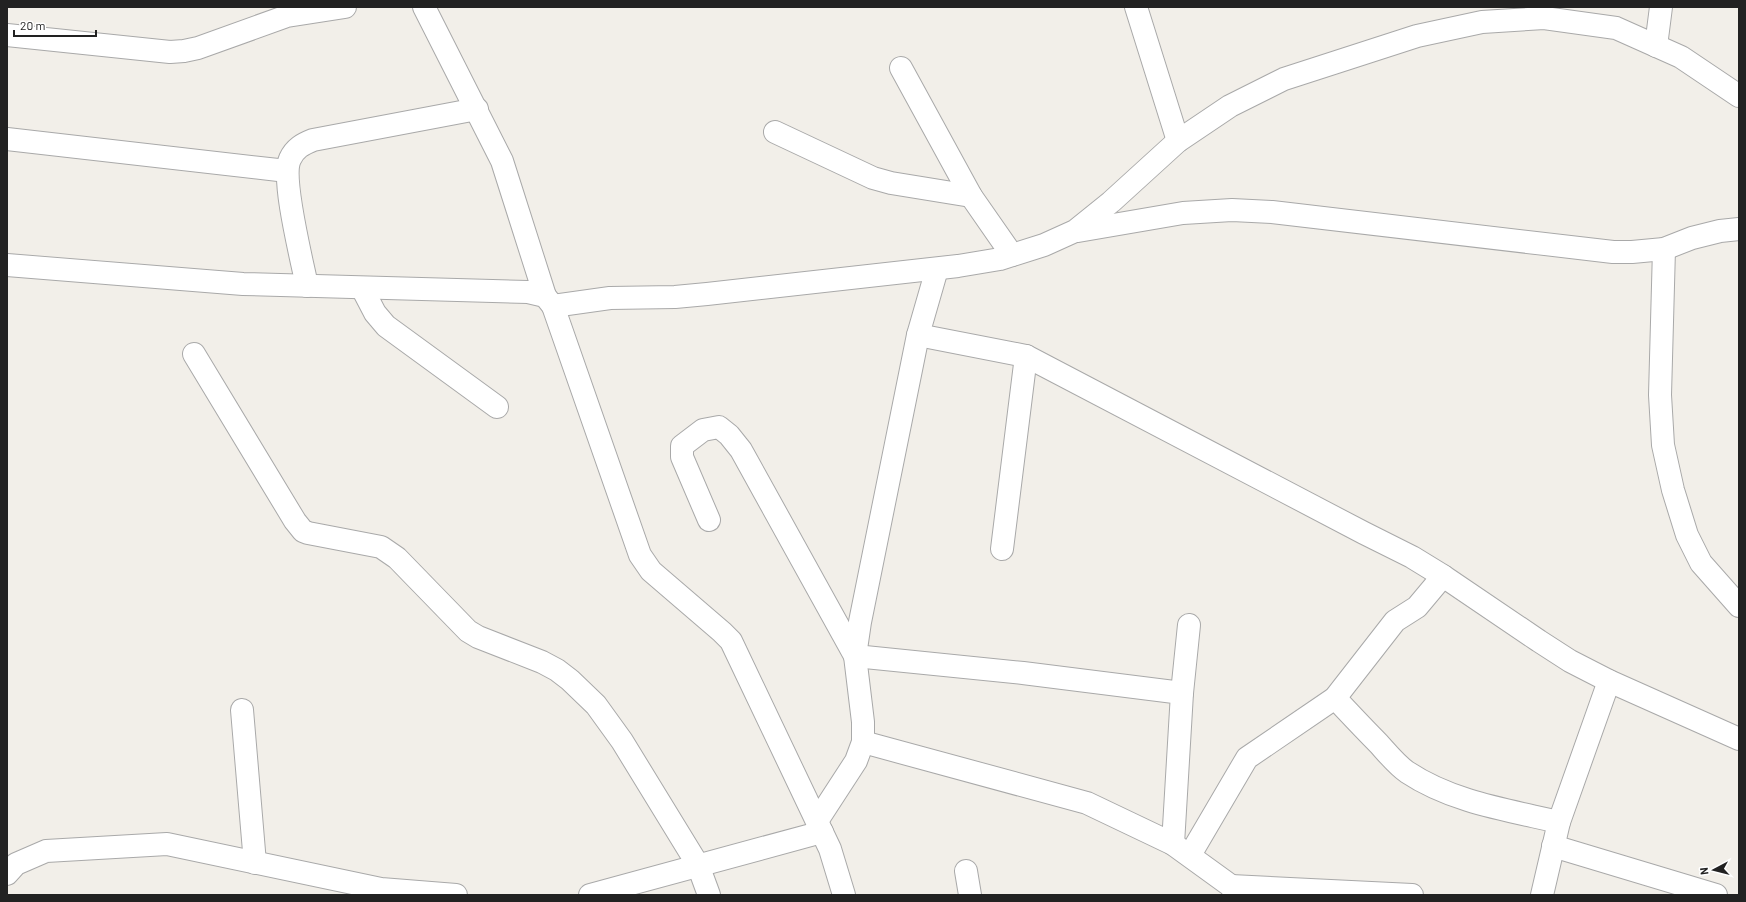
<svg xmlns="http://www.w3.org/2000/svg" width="1746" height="902" font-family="Barlow,sans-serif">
<rect width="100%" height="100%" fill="#f2efe9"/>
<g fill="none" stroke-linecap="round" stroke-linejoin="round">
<g stroke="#a9a9a9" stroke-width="24">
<g id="minor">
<path d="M424,7L502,161L545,296"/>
<path d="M1136,7L1178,141"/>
<path d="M7,35L170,52L184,51L198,48L287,16L345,7"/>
<path d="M1656,46L1661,7"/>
<path d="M901,68L971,196L1012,255"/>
<path d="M775,132L873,178L891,183L971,196"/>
<path d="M7,139L287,171"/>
<path d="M1078,231L1183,213L1232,210L1272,212L1613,252H1632L1664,249L1692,238L1720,231L1739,229"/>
<path d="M1664,249L1660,395L1663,445L1673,490L1687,535L1701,563L1739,606"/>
<path d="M7,265L243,284L528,292L545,296L553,306L640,555L651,571L722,632L731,641L830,849L844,895"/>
<path d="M307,286C302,261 281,178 290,159C295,148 303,144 313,140L477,109"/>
<path d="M362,288L375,313L386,326L497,407"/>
<path d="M553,306L610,298L675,297L707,294L958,266L1000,259L1044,245L1075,231L1111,202L1178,141L1230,106L1284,79L1417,36L1482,22L1544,18L1616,28L1681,57L1739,96"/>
<path d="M918,335L1026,356L1364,533L1412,557L1443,576L1539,641L1570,661L1609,681L1739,739"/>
<path d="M194,354L295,521L303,531L308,533L381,547L397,558L468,631L478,637L542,662L557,670L570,680L596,705L622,741L698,865L709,895"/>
<path d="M709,520L682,457V446L703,430L719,427L729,435L741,450L855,656L1023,673L1182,693L1173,844"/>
<path d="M1002,549L1026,356"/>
<path d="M1182,693L1189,625"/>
<path d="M1335,698C1350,714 1364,729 1379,744C1388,754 1397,765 1407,772C1452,802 1507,810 1559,822"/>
<path d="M242,710L255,863"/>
<path d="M863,742L1087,803L1173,844L1231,886L1235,895"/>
<path d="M817,821L856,761L863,742V722L855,656L860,622L918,335L937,269"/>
<path d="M1553,846L1716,895"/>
<path d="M1190,855L1247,758L1335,698L1395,621L1417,607L1443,576"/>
<path d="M966,871L970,895"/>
<path d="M7,874L16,864L46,851L167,844L381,889L456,895"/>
<path d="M1231,886L1412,895"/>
<path d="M590,895L822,832"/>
<path d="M1542,895L1559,822L1609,681"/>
</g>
</g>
<use href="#minor" stroke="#fff" stroke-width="22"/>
</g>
<rect width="1746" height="902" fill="none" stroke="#222222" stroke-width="16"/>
<g transform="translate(1714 870) rotate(263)" stroke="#ffffff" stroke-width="3" paint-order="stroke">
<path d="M0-3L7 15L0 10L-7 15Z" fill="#222222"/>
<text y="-6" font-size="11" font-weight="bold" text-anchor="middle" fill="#222222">N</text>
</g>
<path d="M14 30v6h82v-6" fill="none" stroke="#222222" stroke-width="2"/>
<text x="20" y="30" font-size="12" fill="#222222" stroke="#ffffff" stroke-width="3" paint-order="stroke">20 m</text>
</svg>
